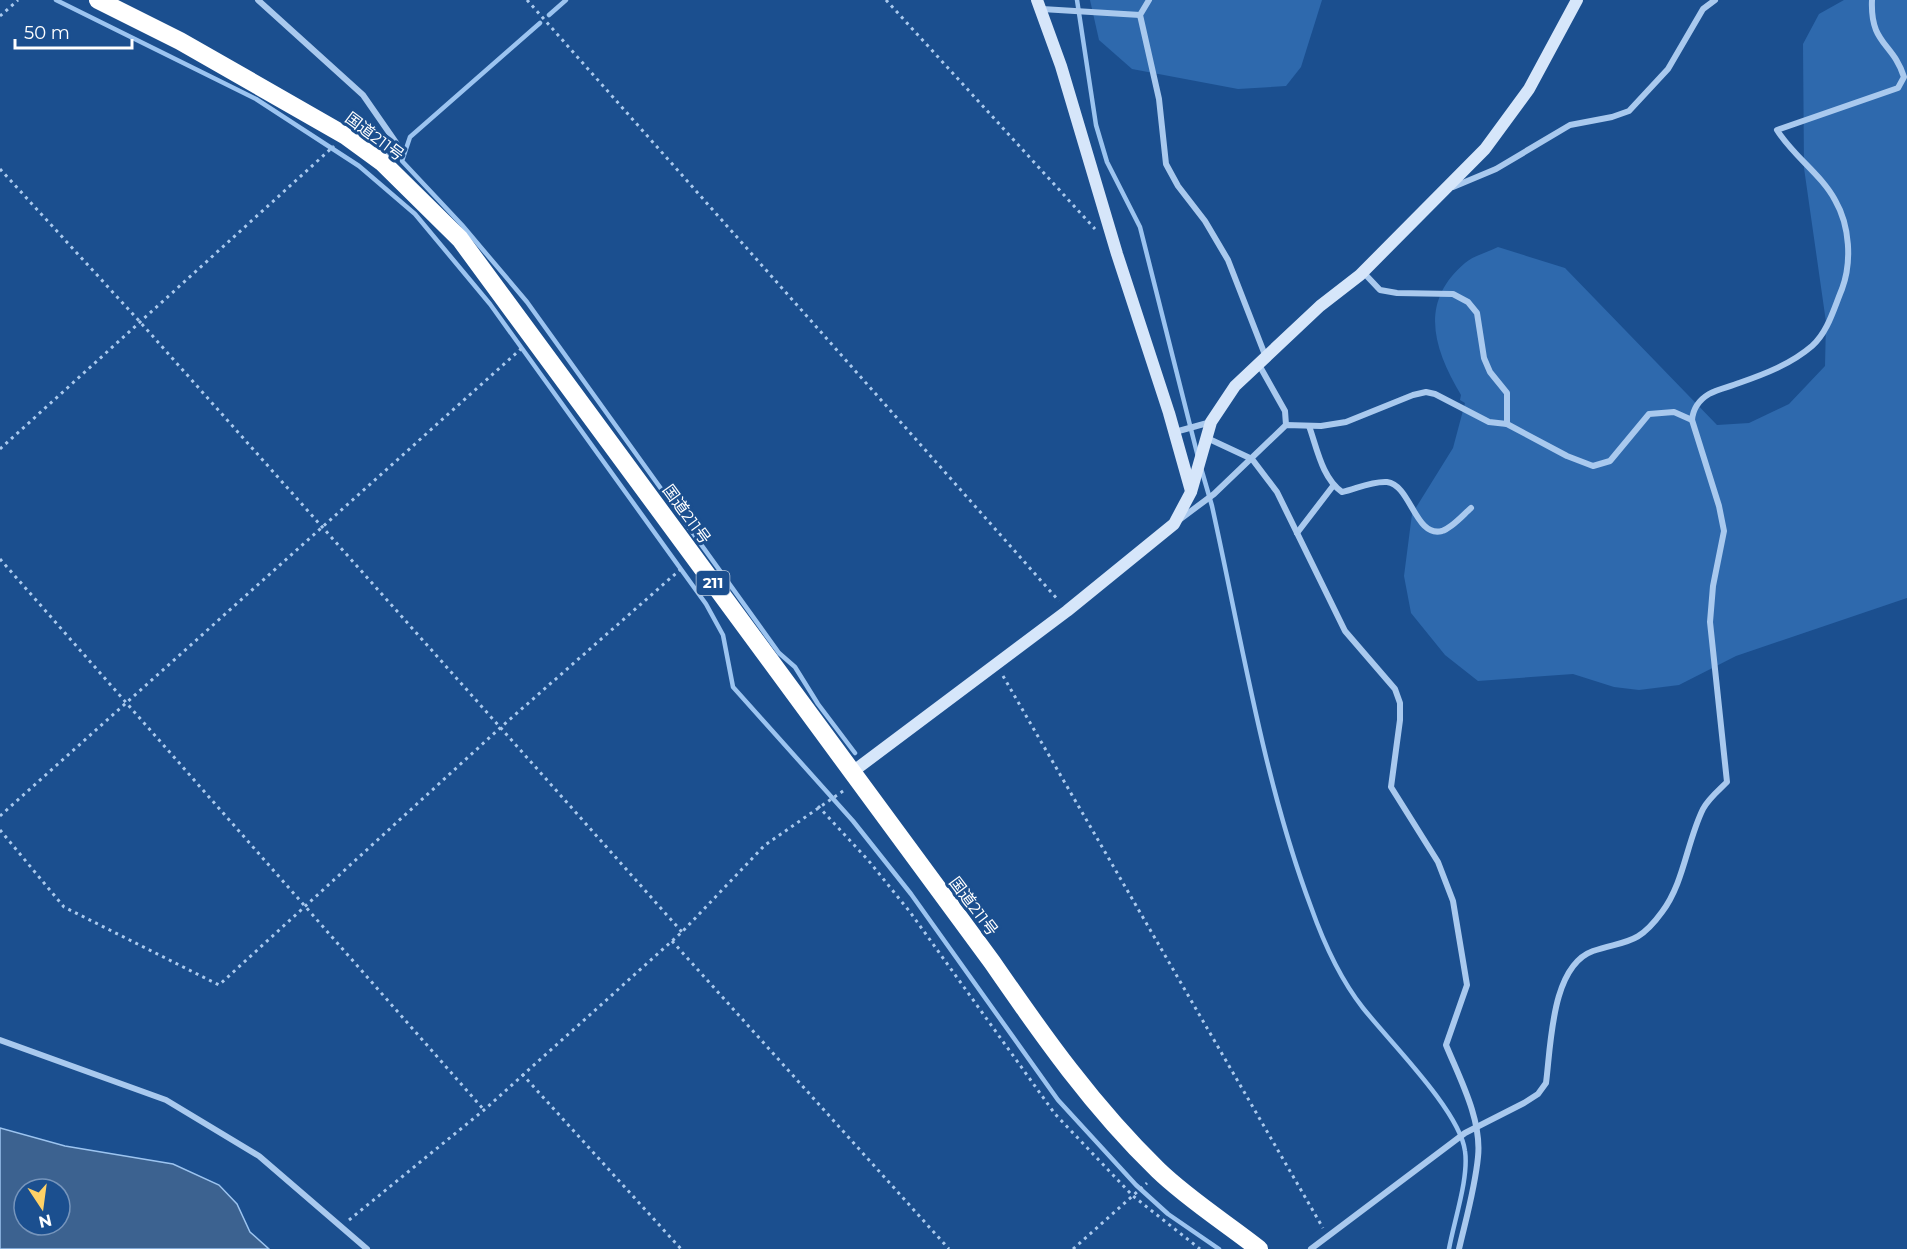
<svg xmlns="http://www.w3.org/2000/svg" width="1907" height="1249" font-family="Montserrat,'Noto Sans JP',sans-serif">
<rect width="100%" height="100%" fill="#1b4f8f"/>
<g fill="#2e69ad">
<path d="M1090,0H1322L1301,67L1286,86L1238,89L1132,69L1099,40Z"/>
<path d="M1844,0H1907V598L1736,656L1679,685L1639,690L1614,687L1573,674L1478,681L1445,655L1411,613L1404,576L1412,514L1453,448L1465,403L1460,400L1461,395C1434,349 1418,303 1465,263C1473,256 1488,252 1498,247L1565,268L1717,425L1749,423L1789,404L1825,366L1826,322L1804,168L1803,44L1819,14Z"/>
</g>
<path fill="#3c6290" stroke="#9cc4f0" stroke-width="1.5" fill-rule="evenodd" d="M0,1128L65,1146L173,1164L219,1185L237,1204L250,1232L269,1249H0ZM24,1189H60V1225H24Z"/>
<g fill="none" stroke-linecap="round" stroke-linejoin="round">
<g stroke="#9cc4f0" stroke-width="4.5">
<path d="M56,0L256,99L359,166L415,214L490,304L706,604L723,635L733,687L853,821L911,894L1058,1100L1136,1185L1168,1214L1219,1249"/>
<path d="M1077,0L1096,125L1107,162L1140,227L1198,457"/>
<path d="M549,15L566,0"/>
<path d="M540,23L410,137L402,161L462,225L527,302L779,653L795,667L818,704L855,753"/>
<path d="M1201,468L1212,506C1241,637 1264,782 1311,907C1323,941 1341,980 1363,1008C1389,1041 1460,1111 1465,1151C1469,1178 1454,1221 1449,1249"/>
</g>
<g stroke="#a9c9ee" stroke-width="3" stroke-dasharray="3 4.5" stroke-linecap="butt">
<path d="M527,0L1059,601"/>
<path d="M886,0L1095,229"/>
<path d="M0,16L18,0"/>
<path d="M0,169L141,323L682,932"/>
<path d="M0,449L334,146"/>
<path d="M0,559L484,1110"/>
<path d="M1003,676L1323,1228"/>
<path d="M818,806L868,860L910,912L1055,1114L1133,1196L1200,1249"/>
<path d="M0,816L522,348"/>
<path d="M0,830L64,907L219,985L500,728L682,568"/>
<path d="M672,941L949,1249"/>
<path d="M522,1074L681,1249"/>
<path d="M349,1220L484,1110L682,932L765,845L846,789"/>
<path d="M1073,1249L1147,1183"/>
</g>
<g stroke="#a9c9ee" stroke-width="6">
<path d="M258,0L363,95L397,144L383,162"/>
<path d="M1149,0L1140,15L1159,99L1166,164L1178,186L1205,221L1228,260L1265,355"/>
<path d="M1042,9L1140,15"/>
<path d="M1453,187L1496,169L1570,125L1612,117L1629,111L1668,69L1703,9L1715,0"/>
<path d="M1363,272L1380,290L1397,293L1453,294L1468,302L1477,313L1484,358L1490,372L1507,393V424"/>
<path d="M1258,363L1285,411L1286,425"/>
<path d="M1309,426C1317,448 1322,478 1342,492C1356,489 1371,481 1387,482C1411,485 1415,538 1442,531C1452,528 1463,515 1471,508"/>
<path d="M1175,432L1211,422"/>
<path d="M1207,438L1252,459L1277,492L1345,631L1395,689L1400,703V720L1391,787L1438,862L1453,901L1467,985L1446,1045C1460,1079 1482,1120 1478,1157C1475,1188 1466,1219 1459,1249"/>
<path d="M1179,520L1214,494L1286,425L1321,426L1346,422L1413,395L1426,392L1435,394L1489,422L1507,424L1567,456L1593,466L1610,461L1649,414L1674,412L1692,420"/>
<path d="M1297,533L1333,486"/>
<path d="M0,1040L166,1100L259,1156L367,1249"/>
<path d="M1311,1249L1465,1133L1524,1103L1538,1094L1546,1083C1551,1046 1551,966 1593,951C1627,940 1638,945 1662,912C1684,883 1687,841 1703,809C1708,799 1719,790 1727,782L1710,622L1713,586L1724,531L1719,506L1692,420C1693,409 1699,400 1709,394C1718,389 1729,387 1739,383C1765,374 1791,364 1812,346C1828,332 1834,308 1842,289C1852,262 1850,226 1835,200C1821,174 1793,156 1777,130L1898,88L1904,77C1893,42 1870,45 1872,0"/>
</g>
<g stroke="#d6e6fa" stroke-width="12">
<path d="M1037,0L1061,66L1117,254L1169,413L1191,491"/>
<path d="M851,773L1067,611L1174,524L1191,492L1211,422L1235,386L1320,306L1360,275L1485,149L1529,89L1577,0"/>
</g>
<path stroke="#fff" stroke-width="18" d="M98,0L180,41L346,136L383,163L460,239L992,962C1043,1036 1093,1107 1158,1170C1188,1199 1226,1223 1259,1249"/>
</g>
<g text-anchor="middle" stroke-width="6" stroke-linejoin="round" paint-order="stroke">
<rect fill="#1b4f8f" stroke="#bbcadd" stroke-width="1.5" x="696.5" y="571" width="33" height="24" rx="4.5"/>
<g font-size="15" font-weight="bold" fill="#fff">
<text x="713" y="588">211</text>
</g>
<g font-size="16" fill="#fff" stroke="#1b4f8f">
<text transform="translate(375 136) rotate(37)" y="6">国道211号</text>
<text transform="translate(687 514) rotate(54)" y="6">国道211号</text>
<text transform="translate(974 906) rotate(53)" y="6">国道211号</text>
</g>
</g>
<g transform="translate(42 1207) rotate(167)"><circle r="28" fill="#1b4f8f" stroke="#7695bc" stroke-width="1.5"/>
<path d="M0-4.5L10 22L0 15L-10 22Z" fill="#ffd166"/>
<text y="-9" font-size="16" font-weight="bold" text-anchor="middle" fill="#ffffff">N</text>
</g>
<path d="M15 39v9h117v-9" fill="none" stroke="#ffffff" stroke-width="3"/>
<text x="24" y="39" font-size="18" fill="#ffffff" stroke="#1b4f8f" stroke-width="4.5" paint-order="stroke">50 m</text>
</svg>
